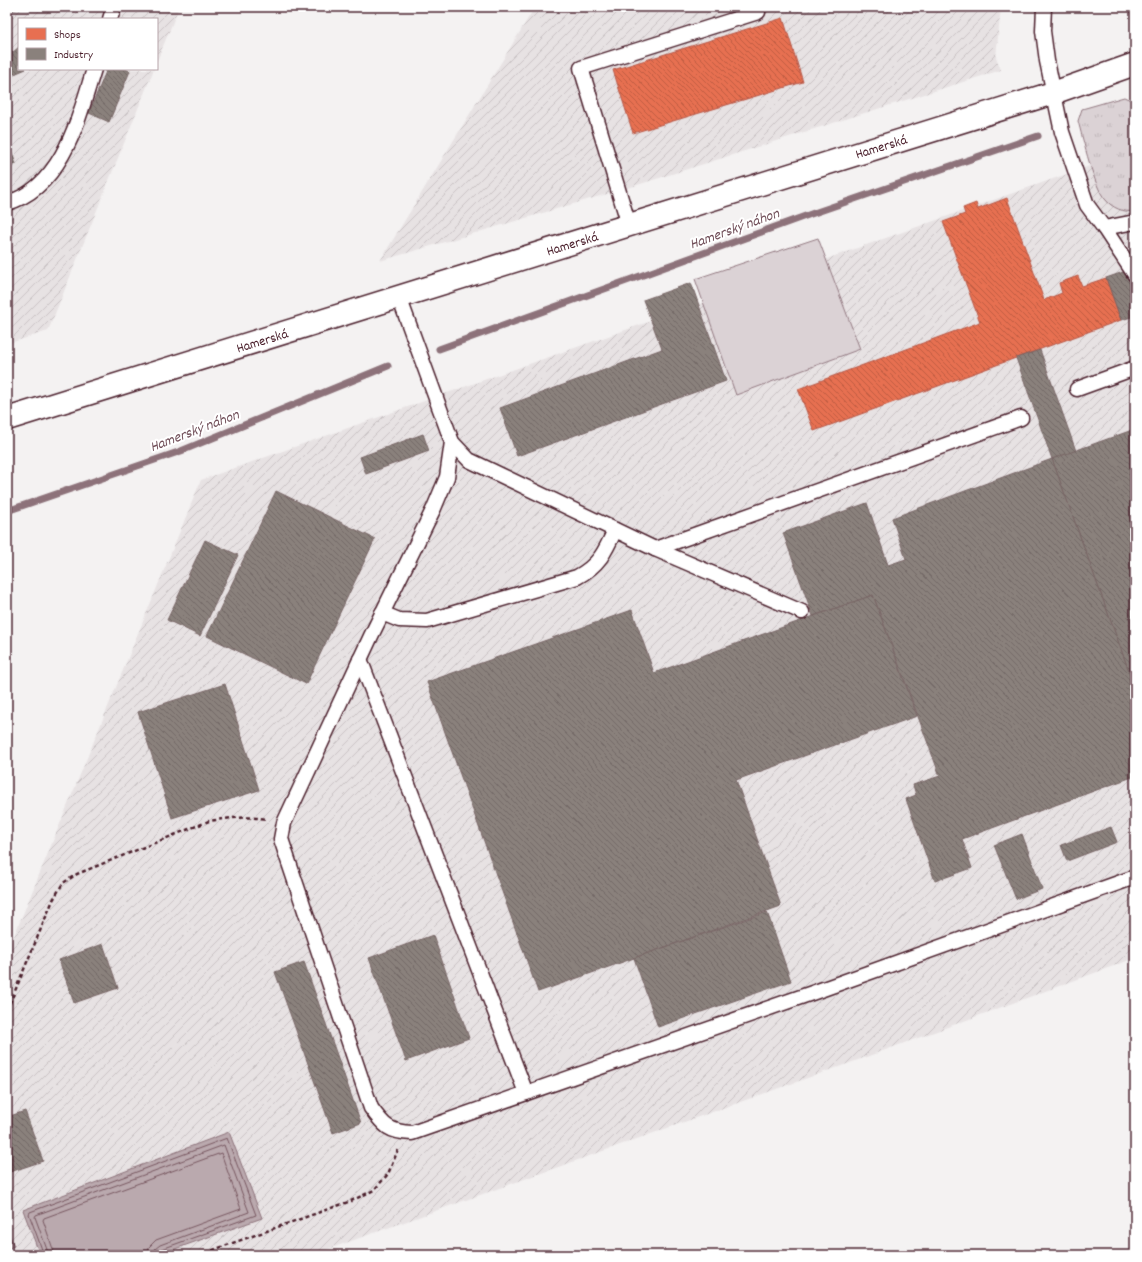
<svg xmlns="http://www.w3.org/2000/svg" width="1142" height="1262" font-family="Dekko,sans-serif">
<defs>
<pattern id="industrial-furrows" width="10" height="10" patternUnits="userSpaceOnUse"><rect width="10" height="10" fill="#e7e2e3"/><path d="M-1 1l2-2M0 10L10 0M9 11l2-2" fill="none" stroke="#c8c1c3"/></pattern>
<pattern id="grass-tufts" width="24" height="20" patternUnits="userSpaceOnUse"><rect width="24" height="20" fill="#dbd2d5"/><path d="M3 7l-1-3M5 7V3M7 7l1-3M15 17l-1-3M17 17v-4M19 17l1-3" fill="none" stroke="#bdb4b7"/></pattern>
<pattern id="shops-back-hatch" width="6" height="6" patternUnits="userSpaceOnUse"><rect width="6" height="6" fill="#e76f51"/><path d="M-1 5l2 2M0 0l6 6M5-1l2 2" fill="none" stroke="#bd5b43"/></pattern>
<pattern id="industry-back-hatch" width="6" height="6" patternUnits="userSpaceOnUse"><rect width="6" height="6" fill="#8a817c"/><path d="M-1 5l2 2M0 0l6 6M5-1l2 2" fill="none" stroke="#736966"/></pattern>
</defs>
<rect width="100%" height="100%" fill="#f4f2f2"/>
<filter id="ink" filterUnits="userSpaceOnUse"><feTurbulence type="fractalNoise" baseFrequency=".025" numOctaves="2"/><feDisplacementMap in="SourceGraphic" scale="8" xChannelSelector="R" yChannelSelector="G"/><feConvolveMatrix kernelMatrix="1 2 1 2 8 2 1 2 1" color-interpolation-filters="sRGB"/></filter>
<g filter="url(#ink)">
<g fill="url(#industrial-furrows)">
<path d="M7,7H179L157,61V19H19V69H154L48,331L7,344Z"/>
<path d="M535,7H1001L996,57L1001,70L634,186L380,261Z"/>
<path d="M1135,150V958L858,1060L312,1255H7V953L201,480Z"/>
</g>
<path fill="url(#grass-tufts)" stroke="#927880" d="M1124,97L1135,102V211C1124,213 1112,208 1105,199C1094,187 1083,139 1078,121L1082,109Z"/>
<path fill="#dbd2d5" stroke="#927880" d="M818,238L860,349L736,395L695,279Z"/>
<g fill="#baa9ae" stroke="#8d727a">
<path d="M229,1132L262,1218L158,1255H40L23,1210Z"/>
<path d="M7,1230L14,1246L7,1249Z"/>
</g>
<g fill="url(#shops-back-hatch)" stroke="#b85746">
<path d="M783,18L803,82L633,133L613,70Z"/>
<path d="M1007,198L1044,300L1062,293L1059,283L1078,276L1082,286L1106,278L1121,320L814,431L798,389L980,322L943,222L965,214L963,208L976,203L978,209Z"/>
</g>
<g fill="url(#industry-back-hatch)" stroke="#776464">
<path d="M7,7H22L7,12Z"/>
<path d="M7,39L12,53L19,47V69H26L7,77Z"/>
<path d="M107,69H125L130,71L109,122L89,113Z"/>
<path d="M7,139L16,164L7,167Z"/>
<path d="M1135,268V316L1121,320L1106,278Z"/>
<path d="M691,283L726,381L517,456L500,408L662,349L643,300Z"/>
<path d="M1040,350L1076,451L1052,459L1016,358Z"/>
<path d="M1135,429V688L1052,459Z"/>
<path d="M423,434L429,451L366,474L360,457Z"/>
<path d="M1052,459L1135,688V776L962,839L972,868L935,881L906,799L916,795L913,785L940,776L873,595L813,616L783,533L867,503L888,565L906,559L892,518Z"/>
<path d="M276,491L375,539L306,684L207,636Z"/>
<path d="M205,540L238,555L200,636L167,620Z"/>
<path d="M873,595L917,716L736,780L781,906L538,992L427,682L632,610L654,673Z"/>
<path d="M225,684L259,790L172,818L138,712Z"/>
<path d="M1111,827L1117,842L1067,861L1061,845Z"/>
<path d="M1022,834L1042,889L1016,899L994,845Z"/>
<path d="M767,912L791,981L658,1027L634,958Z"/>
<path d="M433,935L469,1038L406,1061L369,958Z"/>
<path d="M103,944L118,988L74,1003L59,960Z"/>
<path d="M304,962L361,1123L333,1133L275,972Z"/>
<path d="M25,1111L43,1161L7,1173V1117Z"/>
</g>
<g fill="none" stroke-linecap="round" stroke-linejoin="round">
<g stroke="#77565f" stroke-width="1">
<path d="M44,1255L29,1214L30,1212L227,1138L256,1215L162,1249L159,1255"/>
<path d="M49,1255L35,1217L36,1215L224,1145L249,1212L160,1245L155,1249L154,1255"/>
<path d="M55,1255L43,1220L44,1218L221,1153L241,1209L156,1240L149,1247L148,1255"/>
</g>
<g stroke="#8d727a" stroke-width="7">
<path d="M439,349L811,214L1038,136"/>
<path d="M7,511L181,451L388,366"/>
</g>
<g stroke="#4a1f2b" stroke-width="17">
<g id="lane">
<path d="M1044,7L1043,31L1047,61L1062,132L1087,205L1104,228L1135,222"/>
<path d="M110,19L114,7"/>
<path d="M7,203C63,187 79,117 94,69"/>
<path d="M629,225L581,68L758,12"/>
<path d="M1104,228L1135,275"/>
<path d="M399,297L452,442L469,460L655,549L802,612"/>
<path d="M1077,389L1135,368"/>
<path d="M452,442L447,477L434,508L371,636L284,823L281,839L371,1108C384,1126 389,1132 412,1133L812,993L1135,877"/>
<path d="M655,549L1021,418"/>
<path d="M382,613L399,620L427,621L577,577C599,565 605,552 615,530"/>
<path d="M360,659L526,1093"/>
</g>
</g>
<g stroke="#4a1f2b" stroke-width="25">
<path id="secondary" d="M7,419L1053,93L1135,64"/>
</g>
<g stroke="#4a1f2b" stroke-width="2.5" stroke-dasharray="4 3" stroke-linecap="butt">
<path d="M7,1010L53,900L63,883L77,874L209,821C229,818 246,816 266,819"/>
<path d="M199,1255L351,1201L374,1190L388,1174L398,1150"/>
</g>
<use href="#lane" stroke="#fff" stroke-width="14"/>
<use href="#secondary" stroke="#fff" stroke-width="22"/>
</g>
</g>
<g text-anchor="middle" stroke-width="4" stroke-linejoin="round" paint-order="stroke">
<g font-size="14" fill="#4a1f2b" stroke="#fff">
<text transform="translate(881 146) rotate(-17)" y="5">Hamerská</text>
<text transform="translate(572 243) rotate(-17)" y="5">Hamerská</text>
<text transform="translate(262 340) rotate(-17)" y="5">Hamerská</text>
</g>
<g font-size="15" font-style="italic" fill="#714f59" stroke="#fff">
<text transform="translate(734 228) rotate(-20)" y="5">Hamerský náhon</text>
<text transform="translate(194 430) rotate(-21)" y="5">Hamerský náhon</text>
</g>
</g>
<rect width="1142" height="1262" fill="none" stroke="#fff" stroke-width="24"/>
<rect x="12" y="12" width="1118" height="1238" fill="none" stroke="#4a1f2b" stroke-width="1.5" filter="url(#ink)"/>
<rect x="18" y="18" width="140" height="52" fill="#ffffff" stroke="#b7a5aa"/>
<rect x="26" y="28" width="20" height="12" fill="#e76f51" stroke="#b7a5aa"/>
<text x="54" y="38" font-size="12" fill="#4a1f2b">Shops</text>
<rect x="26" y="48" width="20" height="12" fill="#8a817c" stroke="#b7a5aa"/>
<text x="54" y="58" font-size="12" fill="#4a1f2b">Industry</text>
</svg>
